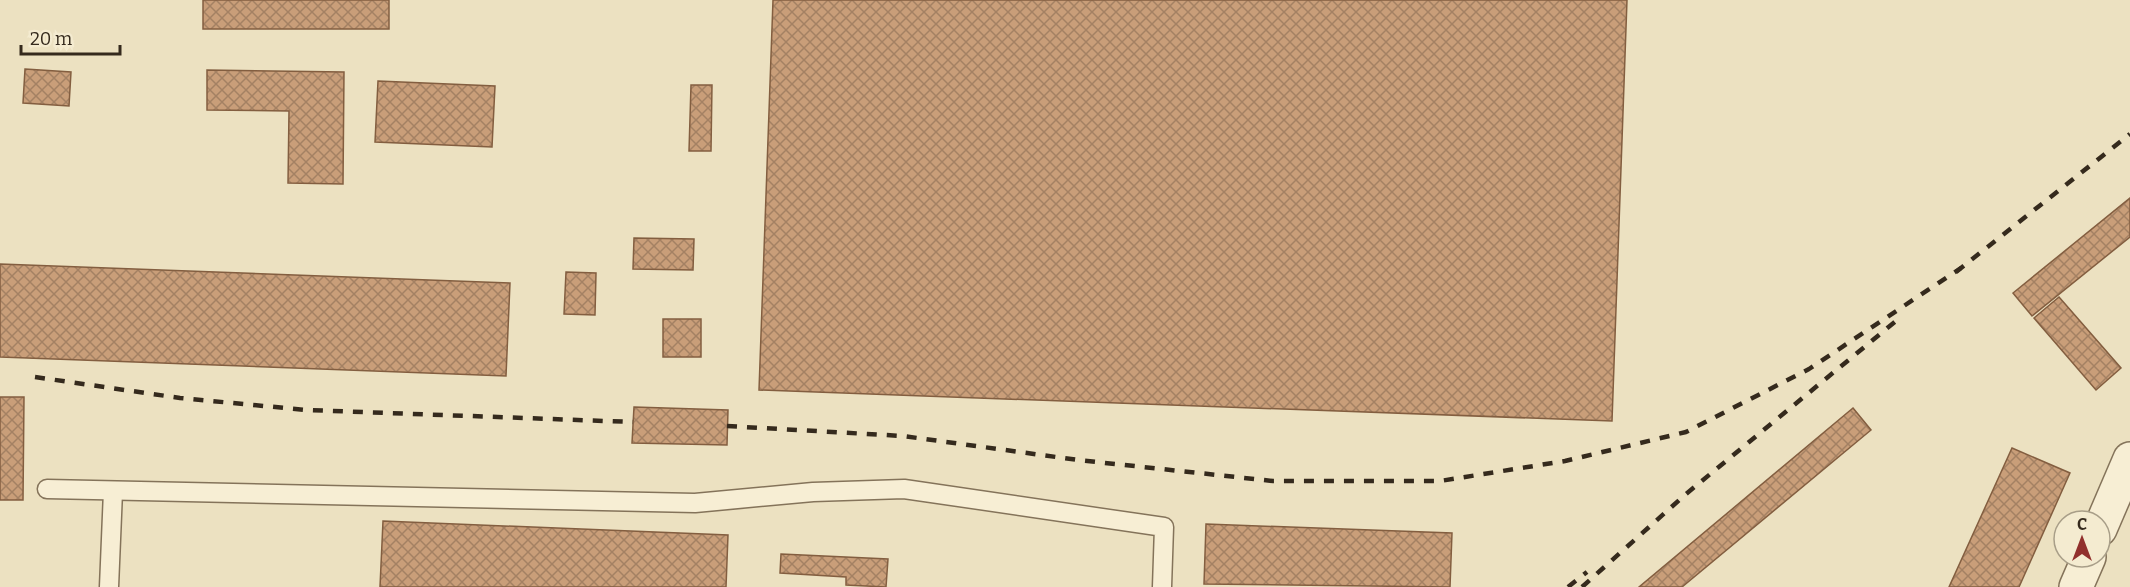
<svg xmlns="http://www.w3.org/2000/svg" width="2130" height="587" font-family="Bitter,serif">
<defs>
<pattern id="building-cross-hatch" width="8" height="8" patternUnits="userSpaceOnUse" patternTransform="scale(1.5)"><rect width="8" height="8" fill="#c99e79"/><path d="M0 0l8 8M0 8l8-8" fill="none" stroke="#a48163"/></pattern>
</defs>
<rect width="100%" height="100%" fill="#ece1c1"/>
<g fill="url(#building-cross-hatch)" stroke="#835e40" stroke-width="1.5">
<rect x="203" y="0" width="186" height="29"/>
<path d="M773,0H1627L1612,421L759,390Z"/>
<path d="M25,69L71,72L69,106L23,103Z"/>
<path d="M207,70L344,72L343,184L288,183L289,111L207,110Z"/>
<path d="M378,81L495,86L492,147L375,142Z"/>
<path d="M691,85H712L711,151H689Z"/>
<path d="M2130,198V237L2032,316L2013,293Z"/>
<path d="M634,238L694,239L693,270L633,269Z"/>
<path d="M0,264L510,283L506,376L0,357Z"/>
<path d="M566,272L596,273L595,315L564,314Z"/>
<path d="M2059,297L2121,368L2096,390L2034,318Z"/>
<rect x="663" y="319" width="38" height="38"/>
<path d="M0,397H24L23,500H0Z"/>
<path d="M634,407L728,410L727,445L632,443Z"/>
<path d="M1853,408L1871,430L1682,587H1639Z"/>
<path d="M2012,448L2070,473L2019,587H1949Z"/>
<path d="M383,521L728,535L726,587H380Z"/>
<path d="M1206,524L1452,533L1450,587L1204,584Z"/>
<path d="M781,554L888,559L886,587L846,585V577L780,573Z"/>
</g>
<g fill="none" stroke-linecap="round" stroke-linejoin="round">
<g stroke="#84735a" stroke-width="21">
<g id="lane">
<path d="M47,489L695,503L813,492L904,489L1164,527L1162,587"/>
<path d="M109,587L113,491"/>
</g>
</g>
<g stroke="#84735a" stroke-width="36">
<g id="street">
<path d="M2100,529L2130,459"/>
<path d="M2076,587L2089,557"/>
</g>
</g>
<use href="#lane" stroke="#f7eed4" stroke-width="18"/>
<use href="#street" stroke="#f7eed4" stroke-width="33"/>
<g stroke="#352a1d" stroke-width="4.5" stroke-dasharray="10 10" stroke-linecap="butt">
<path d="M1956,272L2130,134"/>
<path d="M35,377L180,398L306,410L633,422"/>
<path d="M727,426L903,436L1078,460L1273,481H1440L1565,461L1686,432L1809,369L1961,268"/>
<path d="M1568,587L1587,572"/>
<path d="M1582,587L1686,494L1902,316"/>
</g>
</g>
<g transform="translate(2082 539)"><circle r="28" fill="#f4ebd0" stroke="#a89e88" stroke-width="1.5"/>
<path d="M0-4.5L10 22L0 15L-10 22Z" fill="#91302c"/>
<text y="-9" font-size="16" font-weight="bold" text-anchor="middle" fill="#352a1d">С</text>
</g>
<path d="M21 45v9h99v-9" fill="none" stroke="#352a1d" stroke-width="3"/>
<text x="30" y="45" font-size="18" fill="#352a1d" stroke="#f4ebd0" stroke-width="4.5" paint-order="stroke">20 m</text>
</svg>
